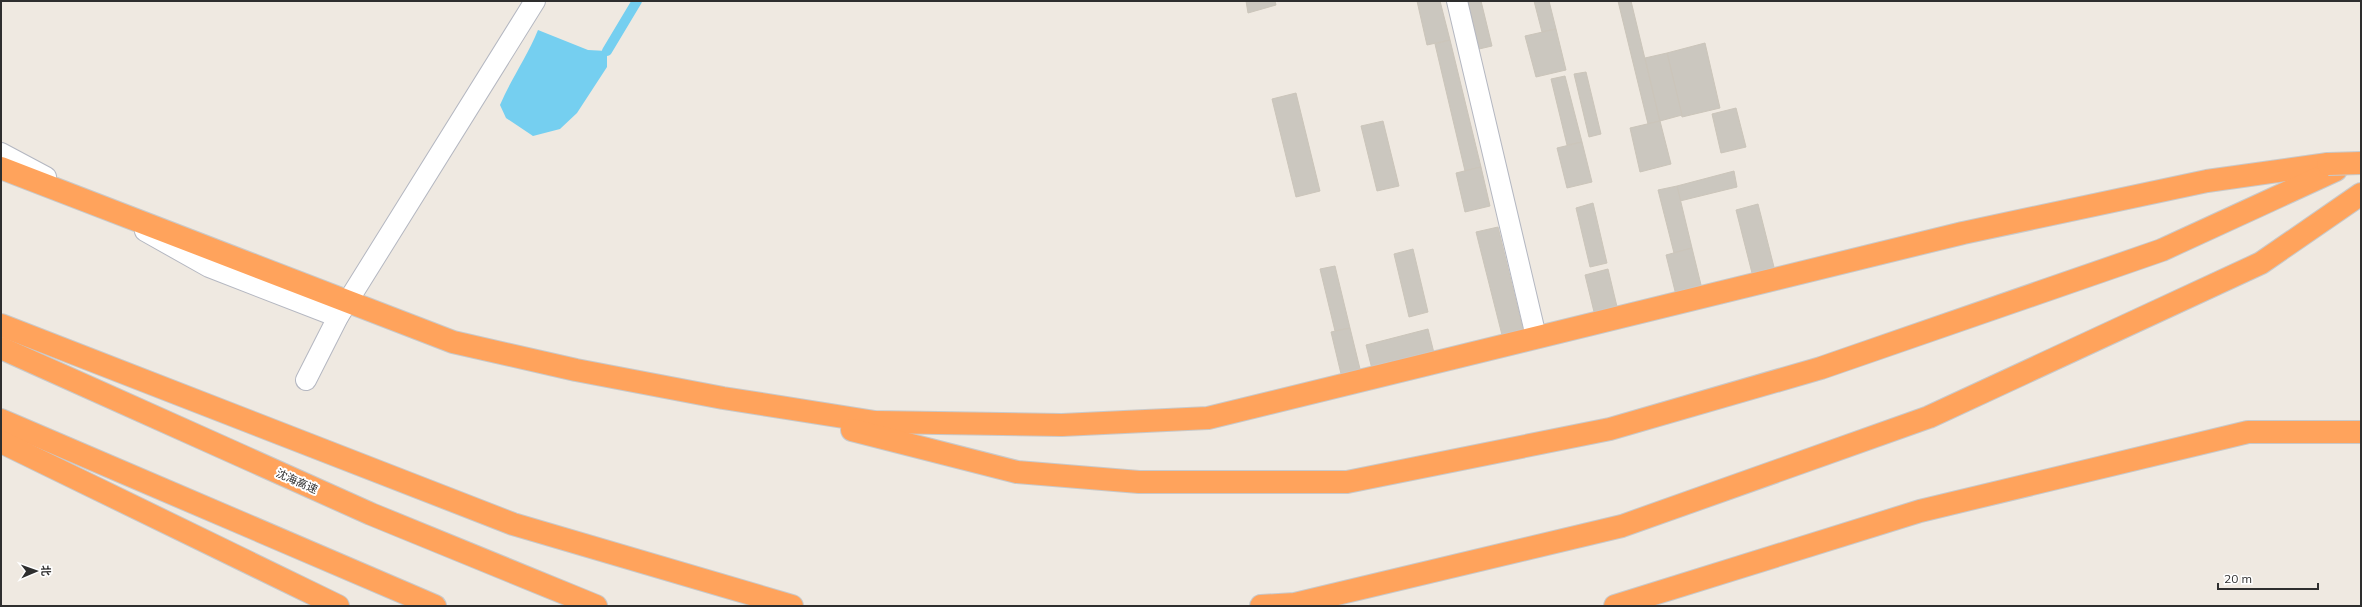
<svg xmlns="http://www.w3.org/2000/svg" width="2362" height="607" font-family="Mulish,'Noto Sans SC',sans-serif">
<rect width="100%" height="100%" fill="#efe9e1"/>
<path fill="#75cff0" d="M538,30L588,50L607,51V67L577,113L560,129L533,136L506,118L500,105C511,79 527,57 538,30Z"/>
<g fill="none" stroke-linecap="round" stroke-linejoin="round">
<path stroke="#75cff0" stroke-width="10" d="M607,51L637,1"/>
</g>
<g fill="#cbc7bf" stroke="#cbc5ba">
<path d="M1246,1H1275L1276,5L1248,13Z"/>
<path d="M1417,1H1440L1450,40L1427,45Z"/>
<path d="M1468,1H1481L1492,46L1479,49Z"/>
<path d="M1534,1H1549L1556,29L1542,32Z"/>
<path d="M1618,1H1631L1660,121L1648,124Z"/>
<path d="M1556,29L1566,70L1536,77L1525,36Z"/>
<path d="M1450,40L1481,167L1465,171L1435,44Z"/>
<path d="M1705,43L1720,108L1682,117L1667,53Z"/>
<path d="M1667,53L1682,115L1660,121L1645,58Z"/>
<path d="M1586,72L1601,134L1589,137L1574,74Z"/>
<path d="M1565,76L1582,142L1567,145L1551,79Z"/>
<path d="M1296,93L1320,191L1296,197L1272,99Z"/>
<path d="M1736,108L1746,147L1721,153L1712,114Z"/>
<path d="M1383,121L1399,186L1377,191L1361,126Z"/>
<path d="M1660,121L1671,164L1640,172L1630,128Z"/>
<path d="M1582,142L1592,182L1567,188L1557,148Z"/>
<path d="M1481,167L1490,206L1465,212L1456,173Z"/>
<path d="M1734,171L1737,187L1680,201L1677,186Z"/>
<path d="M1677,186L1692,248L1674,253L1658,190Z"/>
<path d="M1593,203L1607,263L1590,267L1576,208Z"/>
<path d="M1758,204L1775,271L1753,277L1736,210Z"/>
<path d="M1498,227L1523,330L1502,335L1476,232Z"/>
<path d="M1692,248L1703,293L1677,299L1666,255Z"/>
<path d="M1413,249L1428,312L1409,317L1394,254Z"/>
<path d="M1335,266L1350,328L1335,331L1320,269Z"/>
<path d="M1608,269L1619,315L1596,320L1585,275Z"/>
<path d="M1350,328L1361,373L1342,378L1331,332Z"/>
<path d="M1428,329L1435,357L1373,373L1366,345Z"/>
</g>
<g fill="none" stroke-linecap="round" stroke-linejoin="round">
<g stroke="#b4b7c1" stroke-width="22">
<g id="service">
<path d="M1457,1L1534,328"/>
<path d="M1,153L46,177"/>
<path d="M145,231L209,267L338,317"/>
<path d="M306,380L338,317L535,1"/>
</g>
</g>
<g stroke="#c9c9c9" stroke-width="24">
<g id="motorway">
<path d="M1,168L453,342L576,370L723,398L875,422L1062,425L1208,418L1963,233L2207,181L2328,164"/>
<path d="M1,325L513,524L792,606"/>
<path d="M1,348L371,514L596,606"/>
<path d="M1,420L435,606"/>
<path d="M852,430L1017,472L1139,482H1347L1610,429L1821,368L2162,250L2336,170"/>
<path d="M1,442L338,606"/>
<path d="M1261,606L1295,604L1622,526L1929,417L2261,263L2361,194"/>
<path d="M1615,606L1920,511L2248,432H2361"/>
</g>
</g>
<use href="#service" stroke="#fff" stroke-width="20"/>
<use href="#motorway" stroke="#ffa35c" stroke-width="22"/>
<g stroke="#c9c9c9" stroke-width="24" stroke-linecap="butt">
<path id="motorway-bridge" d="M2328,164L2361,163"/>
</g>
<use href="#motorway-bridge" stroke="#ffa35c" stroke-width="22"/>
</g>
<g text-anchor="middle" stroke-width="4" stroke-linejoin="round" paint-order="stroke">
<g font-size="11" fill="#2e2e2e" stroke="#fff">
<text transform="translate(297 481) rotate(24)" y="4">沈海高速</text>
</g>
</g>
<rect width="2362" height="607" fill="none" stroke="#2e2e2e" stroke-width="4"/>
<g transform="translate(36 571) rotate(88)" stroke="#ffffff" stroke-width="3" paint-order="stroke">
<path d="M0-3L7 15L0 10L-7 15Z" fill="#2e2e2e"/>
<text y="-6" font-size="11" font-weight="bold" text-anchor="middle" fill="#2e2e2e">北</text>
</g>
<path d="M2218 583v6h100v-6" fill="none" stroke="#2e2e2e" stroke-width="2"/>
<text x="2224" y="583" font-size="12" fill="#2e2e2e" stroke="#ffffff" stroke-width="3" paint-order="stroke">20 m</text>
</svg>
